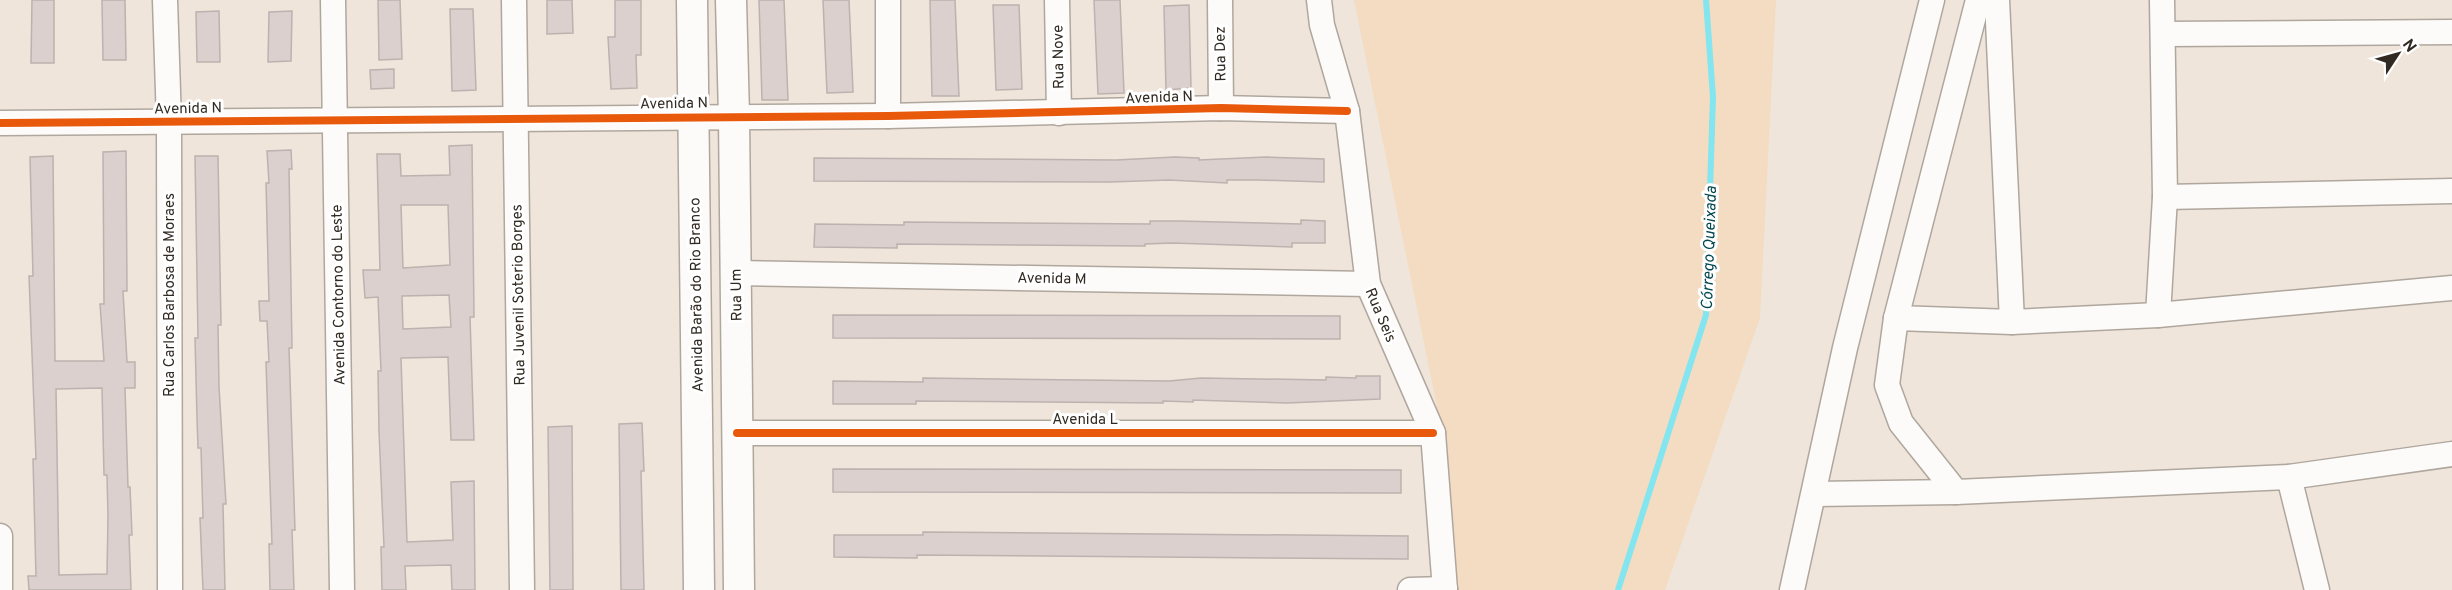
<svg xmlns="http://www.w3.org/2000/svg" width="2452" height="590" font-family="Overpass,sans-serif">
<rect width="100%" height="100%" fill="#efe5da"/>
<path fill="#f3dcc2" d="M1354,0H1776L1760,318L1665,590H1445L1437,407Z"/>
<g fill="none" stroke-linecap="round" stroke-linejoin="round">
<path stroke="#82e5f0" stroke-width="6" d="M1618,590L1706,315L1713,97L1706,0"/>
</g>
<g fill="#dbd0cd" stroke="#bcb2af" stroke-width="1.5" fill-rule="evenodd">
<path d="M32,0H54V63H31Z"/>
<path d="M102,0H125L126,60H103Z"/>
<path d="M378,0H400L402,59L379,60Z"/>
<path d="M547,0H572L573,33L547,34Z"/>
<path d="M615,0H641V55H636L637,88L611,89L608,37H615Z"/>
<path d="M759,0H784L788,100H762Z"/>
<path d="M823,0H849L853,92L827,93Z"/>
<path d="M930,0H955L959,96H932Z"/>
<path d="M1094,0H1120L1124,93L1098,94Z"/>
<path d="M993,5H1019L1022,89L996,90Z"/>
<path d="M1189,5L1191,88L1166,90L1164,6Z"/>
<path d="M450,9H473L476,90L452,91Z"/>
<path d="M219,11L220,62H197L196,12Z"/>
<path d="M292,11L291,61L268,62L269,12Z"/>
<path d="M394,69V88L371,89L370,70Z"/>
<path d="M472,145L474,317H470L474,440H451L448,357L401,358L407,542L453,540L451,482L474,481L475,590H452L451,565L405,566L406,590H382L381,547H384L379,431L378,371H381L378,297L365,298L363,270H380L377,154H400L401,176L450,175L449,146ZM401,205H448L450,265L403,268ZM449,295L451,327L403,329L402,296Z"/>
<path d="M291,150L292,169H289L292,348H289L295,530H292L294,590H270L269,544H272L266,362H269L267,321H260L259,301H269L266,183H269L267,151Z"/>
<path d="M126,151L127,291H123L127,362H135V388H125L128,487H130L132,535H129L131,590H29L28,576H36L33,459H36L29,276H33L30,157L53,156L55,361H104L100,304H104L103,152ZM102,388L104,475H107L108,517L107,574L59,575L56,389Z"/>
<path d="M195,156H218L221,325H218L219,387L226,504H223L225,590H203L200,518H203L201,448H198L197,418L195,338H198Z"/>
<path d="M1175,157L1199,158V160L1266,157L1324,159V182L1259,180H1227V183L1169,180L1110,182L814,181V158L1116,160Z"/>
<path d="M1301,220L1325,221V243H1292V247L1173,243L1145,244V246L897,244V248L814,247L815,224L904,225V222L1150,224V221H1179L1301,224Z"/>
<path d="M833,315L1340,316V339L833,338Z"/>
<path d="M1356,376H1380V399L1287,403L1193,400V402L1163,401V403L916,401V404H833V381L923,382V378L1169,381L1201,378L1326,380V377L1356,378Z"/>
<path d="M642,423L644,471H641L644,590H621L619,424Z"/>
<path d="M572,426L573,590H550L548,427Z"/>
<path d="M833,469L1401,470V493L833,492Z"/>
<path d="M923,532L1408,536V559L917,555V558L834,557V535H923Z"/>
</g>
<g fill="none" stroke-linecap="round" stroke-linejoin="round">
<g stroke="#afa79e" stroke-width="27">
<g id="minor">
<path d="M165,0L169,122L170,590"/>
<path d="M333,0L342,590"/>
<path d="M514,0L522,590"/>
<path d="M1057,0L1059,113"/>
<path d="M1220,0L1221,108"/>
<path d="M1319,0L1322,25L1347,111L1368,284L1433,433L1445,590"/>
<path d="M1997,0L2012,322"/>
<path d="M2163,34L2452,32"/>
<path d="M888,116V0"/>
<path d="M0,123L888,116L1221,108L1347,111"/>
<path d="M2165,197L2452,191"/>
<path d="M736,273L1368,284"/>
<path d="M2158,315L2165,197L2162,0"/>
<path d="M1896,318L2012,322L2158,315L2452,288"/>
<path d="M737,433H1433"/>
<path d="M2289,477L2317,590"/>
<path d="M1956,492L1901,423L1887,385L1896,318L1978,0"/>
<path d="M1814,494L1956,492L2289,477L2452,454"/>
<path d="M0,536V590"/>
<path d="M1410,590L1445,589"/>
<path d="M1792,590L1845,348L1932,0"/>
</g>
</g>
<g stroke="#afa79e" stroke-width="33">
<g id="tertiary">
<path d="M692,0L699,590"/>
<path d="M731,0L734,116L739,590"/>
</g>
</g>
<use href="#minor" stroke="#fdfbf9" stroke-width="24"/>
<use href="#tertiary" stroke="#fdfbf9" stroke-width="30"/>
<g stroke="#fff" stroke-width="11">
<g id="cycleway">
<path d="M0,123L888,116L1221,108L1347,111"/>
<path d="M737,433H1433"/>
</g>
</g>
<use href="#cycleway" stroke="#e8590c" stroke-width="8"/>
</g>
<g text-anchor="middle" stroke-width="6" stroke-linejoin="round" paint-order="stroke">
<g font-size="15" fill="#312a22" stroke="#fff">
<text transform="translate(1220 54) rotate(-91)" y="5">Rua Dez</text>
<text transform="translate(1058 57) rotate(-91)" y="5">Rua Nove</text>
<text transform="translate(1159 97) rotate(-2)" y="5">Avenida N</text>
<text transform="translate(674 103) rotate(-1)" y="5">Avenida N</text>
<text transform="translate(188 108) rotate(-1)" y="5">Avenida N</text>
<text transform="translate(1052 278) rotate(1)" y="5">Avenida M</text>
<text transform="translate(169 295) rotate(-90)" y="5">Rua Carlos Barbosa de Moraes</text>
<text transform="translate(338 295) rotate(-91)" y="5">Avenida Contorno do Leste</text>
<text transform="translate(518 295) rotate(-91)" y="5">Rua Juvenil Soterio Borges</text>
<text transform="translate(696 295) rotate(-91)" y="5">Avenida Barão do Rio Branco</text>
<text transform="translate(736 295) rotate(-91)" y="5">Rua Um</text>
<text transform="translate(1381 315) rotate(67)" y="5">Rua Seis</text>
<text x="1085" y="424">Avenida L</text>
</g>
<g font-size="16" font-style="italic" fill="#034850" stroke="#fff">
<text transform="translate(1708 248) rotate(-88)" y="6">Córrego Queixada</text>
</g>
</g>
<g transform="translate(2398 54) rotate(54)" stroke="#ffffff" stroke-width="4.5" paint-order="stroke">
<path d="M0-4.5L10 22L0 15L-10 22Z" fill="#312a22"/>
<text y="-9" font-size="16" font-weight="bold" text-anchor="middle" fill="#312a22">N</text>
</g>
</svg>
